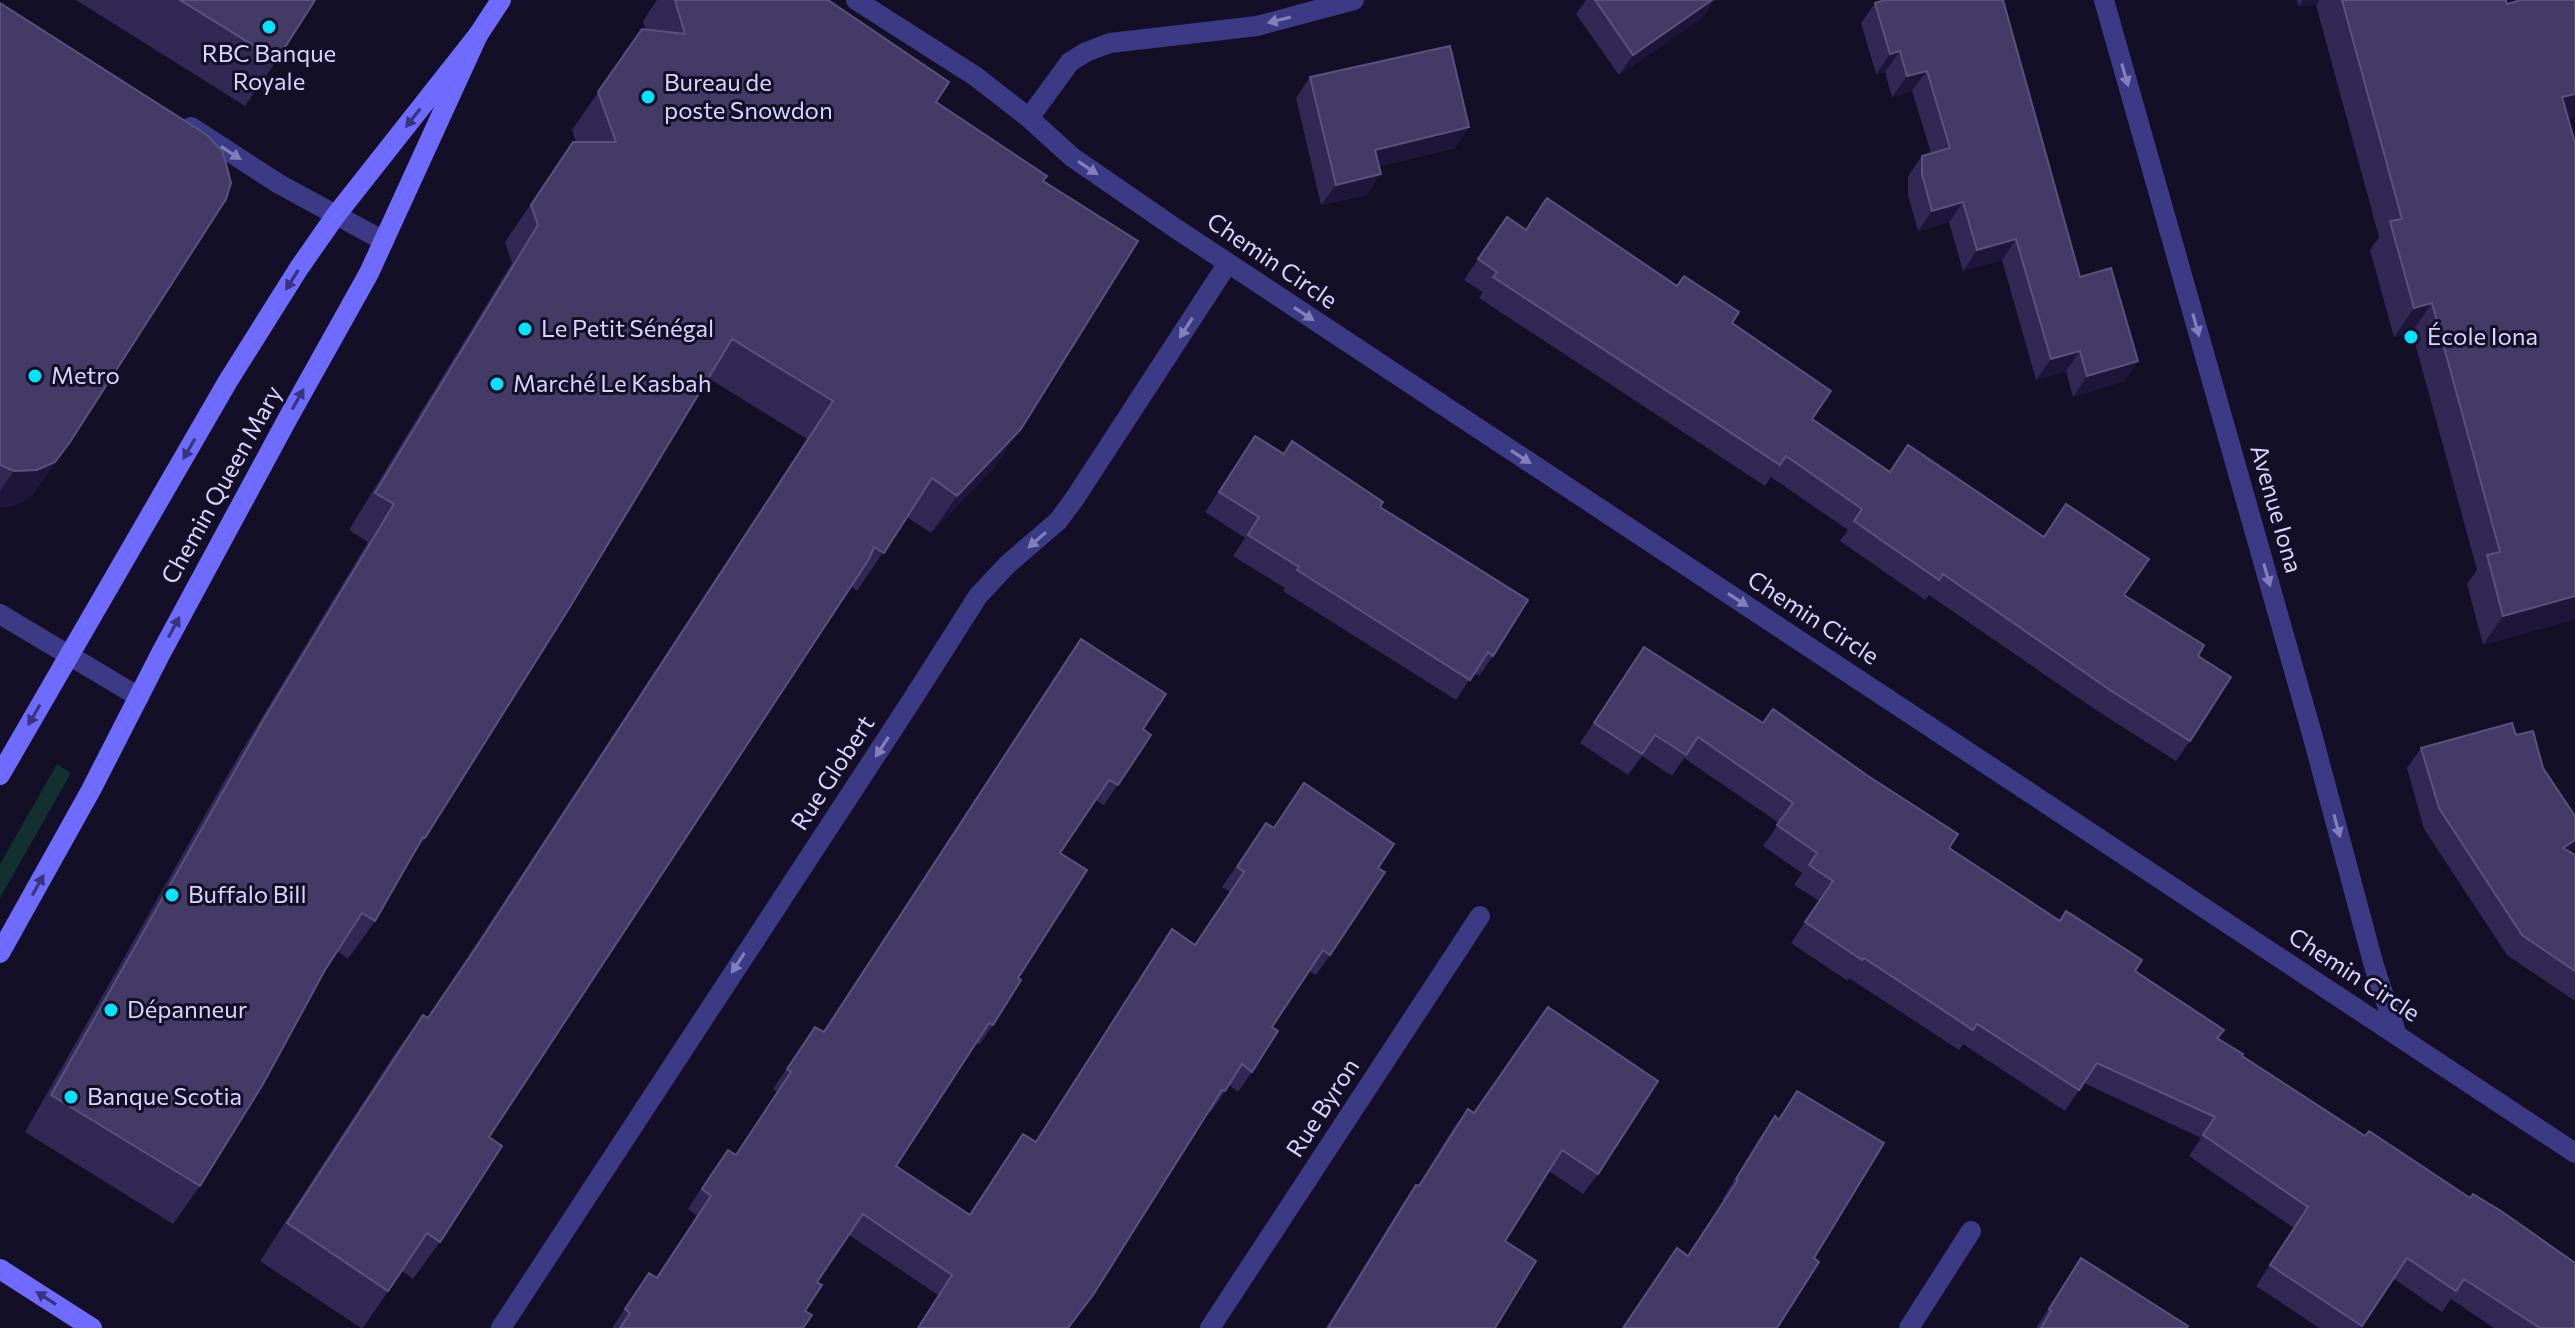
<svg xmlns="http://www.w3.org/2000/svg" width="2575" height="1328" font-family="Commissioner,sans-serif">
<rect width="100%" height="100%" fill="#130f26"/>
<path fill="#12302f" d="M57,764L71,773L0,898V864Z"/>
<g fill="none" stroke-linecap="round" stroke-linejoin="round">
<g stroke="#3d3a85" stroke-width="20">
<path d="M856,0L975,76L1029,118L1072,157L1175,228L2575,1153"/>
<path d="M2104,0L2312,734L2374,966L2396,1032"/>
<path d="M1029,118L1070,62L1086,52L1110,43L1257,26L1354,0"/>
<path d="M191,127L279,184L384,241"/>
<path d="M0,614L139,697"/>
<path d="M501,1328L912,700L978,596L1008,564L1058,521L1075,498L1228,263"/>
<path d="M1210,1328L1480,916"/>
<path d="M1909,1328L1971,1231"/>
</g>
<g stroke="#6f6bff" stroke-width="20">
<path d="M0,775L228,381L299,268L336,215L478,35L501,0"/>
<path d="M0,953L91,790L161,653L288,418L369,273L478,35"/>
<path d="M0,1269L92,1328"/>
</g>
</g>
<g fill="#312854">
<path d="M76,0H315L277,60L245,106Z"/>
<path d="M657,0H828L936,102L1043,181L995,467L931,533L907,517L857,591L851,586L489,1137L440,1242L413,1279L402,1271L363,1328H361L260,1261L396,1052L423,1015L427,1018L452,981L807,439L708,378L425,838L410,860L375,921L348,959L337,951L325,970L200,1186L173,1224L25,1132L238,757L368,542L349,530L512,263L505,242L573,142H576L572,130L642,29L646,30L643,21Z"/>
<path d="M1586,0H1714L1702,18L1619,75L1576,14Z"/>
<path d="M2297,0H2506L2507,4L2575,117L2568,119L2575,143V619L2483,645L2467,584L2477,570L2412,332L2394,337L2370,250L2379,237L2316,5L2298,6Z"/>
<path d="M0,3L70,442L30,498L12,506L0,507Z"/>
<path d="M1875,3L2080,277L2138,361L2124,381L2073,397L2066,371L2036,380L2002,260L1963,271L1949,222L1918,231L1908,195V176L1922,156L1931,153L1912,91L1892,97L1885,72L1876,74L1861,23Z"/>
<path d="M1310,77L1469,127L1455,148L1379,166L1367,195L1321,205L1296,98Z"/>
<path d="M1547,198L1732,323L1812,419L1890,472L2124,595L2198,656L2190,741L2176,761L2096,710L1929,595L1925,600L1840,541L1848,530L1771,477L1765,486L1479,298L1483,292L1464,280L1507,217L1526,229Z"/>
<path d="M1255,436L1283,454L1380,507L1493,656L1479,676L1474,673L1456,700L1283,591L1285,588L1233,556L1245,538L1205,512Z"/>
<path d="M1081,639L1143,729L1131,765L1104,805L1095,800L1060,853L1018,978L993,1025L979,1045L976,1043L896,1166L969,1214L1023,1134L1035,1142L1172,929L1195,945L1230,892L1222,887L1252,843L1274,828L1378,868L1330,955L1316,975L1309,971L1272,1027L1252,1072L1238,1092L1229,1085L1211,1112L1209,1111L1069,1328H917L938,1295L849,1235L817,1282L805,1311L803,1328H612L649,1273L656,1277L697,1216L688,1209L713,1170L728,1150L735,1155L777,1092L773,1089L815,1027L823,1032Z"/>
<path d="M1644,647L2059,920L2066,911L2135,971L2224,1030L2218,1039L2242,1056L2575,1328H2494L2451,1299L2442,1312L2394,1279L2361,1328H2319L2256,1286L2294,1228L2189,1156L2201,1138L2084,1083L2065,1111L1963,1044L1959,1050L1849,978L1848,981L1791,943L1819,901L1794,885L1802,873L1763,846L1779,823L1684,758L1672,776L1642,756L1628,775L1580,743Z"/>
<path d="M2516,735L2543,768L2575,816V848L2571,853L2575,855V1001L2507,955L2424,829L2407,768L2421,748Z"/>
<path d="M1548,1007L1598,1174L1583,1194L1549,1171L1505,1241L1495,1328H1326L1402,1205L1416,1185L1418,1186L1453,1129L1468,1109L1474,1113Z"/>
<path d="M1797,1091L1814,1258L1777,1328L1688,1256L1724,1201L1722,1200L1761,1136L1775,1116L1778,1119Z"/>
<path d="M2081,1258L2187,1328H2036Z"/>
</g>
<g fill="#1d163a">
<path d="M1712,0H1714L1702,18L1619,75L1633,55Z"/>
<path d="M2303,0H2319L2316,5L2298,6Z"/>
<path d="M1900,51L1885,72L1876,74L1890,54Z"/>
<path d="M1927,71L1912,91L1892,97L1907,76Z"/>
<path d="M2575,94V117L2542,126L2562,97Z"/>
<path d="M1469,127L1455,148L1360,170L1375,150Z"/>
<path d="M1381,174L1367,195L1321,205L1336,185Z"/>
<path d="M1963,202L1949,222L1918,231L1932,211Z"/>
<path d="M2016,239L2002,260L1963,271L1977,250Z"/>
<path d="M2432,303L2412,332L2394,337L2414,308Z"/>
<path d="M2080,351L2066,371L2036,380L2051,359Z"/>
<path d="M2138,361L2124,381L2073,397L2087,376Z"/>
<path d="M1021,429L995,467L931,533L957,496Z"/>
<path d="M70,442L30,498L12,506L0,507V491L14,471Z"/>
<path d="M2575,596V619L2483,645L2503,616Z"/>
<path d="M2575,840V848L2571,853L2563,848Z"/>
</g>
<g fill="#433a66" stroke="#5a527e" stroke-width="2">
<path d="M180,0H315L277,60Z"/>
<path d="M675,0H828L949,82L936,102L1047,176L1043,181L1138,241L1021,429L957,496L932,478L884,553L874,547L869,559L489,1137L502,1146L440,1242L427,1233L388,1291L287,1223L423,1015L428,1018L479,943L833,401L732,339L568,610L425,838L423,837L375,921L362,913L325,970L263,1084L200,1186L51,1095L264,719L394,504L375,493L538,225L531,205L573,142H616L598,92L642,29L685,34Z"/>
<path d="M1595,0H1712L1633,55Z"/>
<path d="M1885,0H2003L2080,277L2111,268L2138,361L2087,376L2080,351L2051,359L2016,239L1977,250L1963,202L1932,211L1922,174V156L1950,148L1927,71L1907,76L1900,51L1890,54L1875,3Z"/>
<path d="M2342,0H2506L2507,4L2521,0H2575V94L2562,97L2575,143V596L2503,616L2487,555L2500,552L2432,303L2414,308L2390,221L2402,219Z"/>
<path d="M0,3L207,135L222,151L227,167L231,183L226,199L70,442L55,462L37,470L14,471L0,465Z"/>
<path d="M1450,46L1469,127L1375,150L1381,174L1336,185L1310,77Z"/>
<path d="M1547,198L1677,286L1684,276L1739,312L1732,323L1831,391L1812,419L1890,472L1908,445L2044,537L2066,504L2149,559L2124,595L2204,645L2198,656L2231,677L2190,741L2110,690L1943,574L1939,580L1854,521L1862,509L1786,456L1780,465L1493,277L1497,272L1478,259L1507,217L1526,230Z"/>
<path d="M1255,436L1284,454L1292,441L1383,502L1380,507L1528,600L1493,656L1488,652L1470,680L1297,570L1299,567L1248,535L1259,517L1219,492Z"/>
<path d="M1081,639L1166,694L1143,729L1151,735L1118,785L1109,780L1060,853L1087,870L1018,978L1021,980L993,1025L989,1023L896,1166L970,1215L1023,1134L1036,1142L1172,929L1195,945L1244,872L1237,867L1266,823L1274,828L1304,783L1394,844L1378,868L1385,872L1330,955L1323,950L1272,1027L1278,1031L1252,1072L1242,1064L1225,1091L1222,1090L1093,1295L1068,1328H918L952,1275L863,1214L817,1282L822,1285L805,1311L812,1315L803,1328H620L630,1313L625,1309L649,1273L657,1278L711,1196L702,1189L728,1150L736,1155L791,1072L787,1069L815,1027L824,1032Z"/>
<path d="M1644,647L1763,723L1773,709L1868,776L1958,834L1949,848L2060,921L2066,911L2142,960L2135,971L2224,1030L2217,1038L2243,1054L2242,1056L2365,1136L2369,1131L2470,1198L2473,1194L2501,1211L2575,1263V1328H2540L2464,1279L2456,1291L2407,1258L2362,1326L2270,1265L2308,1207L2203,1135L2215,1117L2097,1063L2079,1090L1977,1024L1973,1030L1864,958L1862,960L1805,922L1833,881L1809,865L1817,853L1777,825L1793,803L1698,737L1686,755L1655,735L1642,754L1594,723Z"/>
<path d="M2512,723L2516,735L2533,731L2543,768L2575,816V840L2563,848L2575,855V971L2522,935L2439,808L2421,748Z"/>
<path d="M1548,1007L1658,1081L1598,1174L1562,1150L1505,1241L1536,1261L1495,1328H1328L1416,1185L1419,1186L1468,1109L1474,1113Z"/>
<path d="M1797,1091L1884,1143L1814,1258L1819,1262L1777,1328H1623L1677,1248L1688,1256L1738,1180L1736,1179L1775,1116L1779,1120Z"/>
<path d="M2081,1258L2188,1326L2187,1328H2041L2051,1311L2049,1309Z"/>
</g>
<defs><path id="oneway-solid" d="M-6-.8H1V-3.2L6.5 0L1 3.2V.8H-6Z" transform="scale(2)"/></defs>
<g fill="#837fbc">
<use href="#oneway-solid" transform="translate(1279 20) rotate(166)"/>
<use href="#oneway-solid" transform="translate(2125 75) rotate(74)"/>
<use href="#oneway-solid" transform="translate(231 153) rotate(33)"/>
<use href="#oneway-solid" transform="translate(1088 168) rotate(34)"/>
<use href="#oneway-solid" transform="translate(1304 314) rotate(33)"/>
<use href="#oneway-solid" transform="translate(2196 325) rotate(74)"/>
<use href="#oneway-solid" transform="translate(1186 328) rotate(123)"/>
<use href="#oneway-solid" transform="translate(1521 457) rotate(33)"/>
<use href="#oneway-solid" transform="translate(1037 540) rotate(139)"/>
<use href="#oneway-solid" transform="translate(2267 575) rotate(74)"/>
<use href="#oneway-solid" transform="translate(1738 600) rotate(33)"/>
<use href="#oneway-solid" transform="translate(882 747) rotate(123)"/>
<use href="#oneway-solid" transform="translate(2337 826) rotate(75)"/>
<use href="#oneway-solid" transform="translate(738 963) rotate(123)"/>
</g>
<g fill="#38347d">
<use href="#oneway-solid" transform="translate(413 118) rotate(128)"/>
<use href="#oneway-solid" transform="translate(292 280) rotate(122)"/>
<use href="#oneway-solid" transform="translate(298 399) rotate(-61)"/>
<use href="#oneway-solid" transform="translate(189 449) rotate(120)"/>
<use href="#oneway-solid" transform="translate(174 627) rotate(-62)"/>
<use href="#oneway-solid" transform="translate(34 715) rotate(120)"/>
<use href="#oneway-solid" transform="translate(38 885) rotate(-61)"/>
<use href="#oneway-solid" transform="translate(46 1298) rotate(-147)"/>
</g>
<g fill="#00e5ff" stroke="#130f26" stroke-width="3">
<circle cx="269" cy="27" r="8"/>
<circle cx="648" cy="97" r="8"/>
<circle cx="525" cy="329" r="8"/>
<circle cx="2411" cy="337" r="8"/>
<circle cx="35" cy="376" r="8"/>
<circle cx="497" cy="384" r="8"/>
<circle cx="172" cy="895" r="8"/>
<circle cx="111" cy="1010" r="8"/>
<circle cx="71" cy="1097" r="8"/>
</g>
<g text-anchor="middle" stroke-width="6" stroke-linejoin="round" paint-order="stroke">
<g font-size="24" fill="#d9d4ff" stroke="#130f26" text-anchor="start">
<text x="269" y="62" text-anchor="middle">RBC Banque<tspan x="269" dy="28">Royale</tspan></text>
<text x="664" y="91">Bureau de<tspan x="664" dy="28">poste Snowdon</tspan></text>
<text x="541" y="337">Le Petit Sénégal</text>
<text x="2427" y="345">École Iona</text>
<text x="51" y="384">Metro</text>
<text x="513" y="392">Marché Le Kasbah</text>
<text x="188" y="903">Buffalo Bill</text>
<text x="127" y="1018">Dépanneur</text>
<text x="87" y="1105">Banque Scotia</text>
</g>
<g font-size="24" fill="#d9d4ff" stroke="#130f26">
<text transform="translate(1272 261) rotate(34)" y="8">Chemin Circle</text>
<text transform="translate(222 485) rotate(-61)" y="8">Chemin Queen Mary</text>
<text transform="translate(2276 509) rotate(74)" y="8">Avenue Iona</text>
<text transform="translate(1813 618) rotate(33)" y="8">Chemin Circle</text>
<text transform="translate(833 773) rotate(-57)" y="8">Rue Globert</text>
<text transform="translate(2354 975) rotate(33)" y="8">Chemin Circle</text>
<text transform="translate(1323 1108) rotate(-57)" y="8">Rue Byron</text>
</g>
</g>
</svg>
